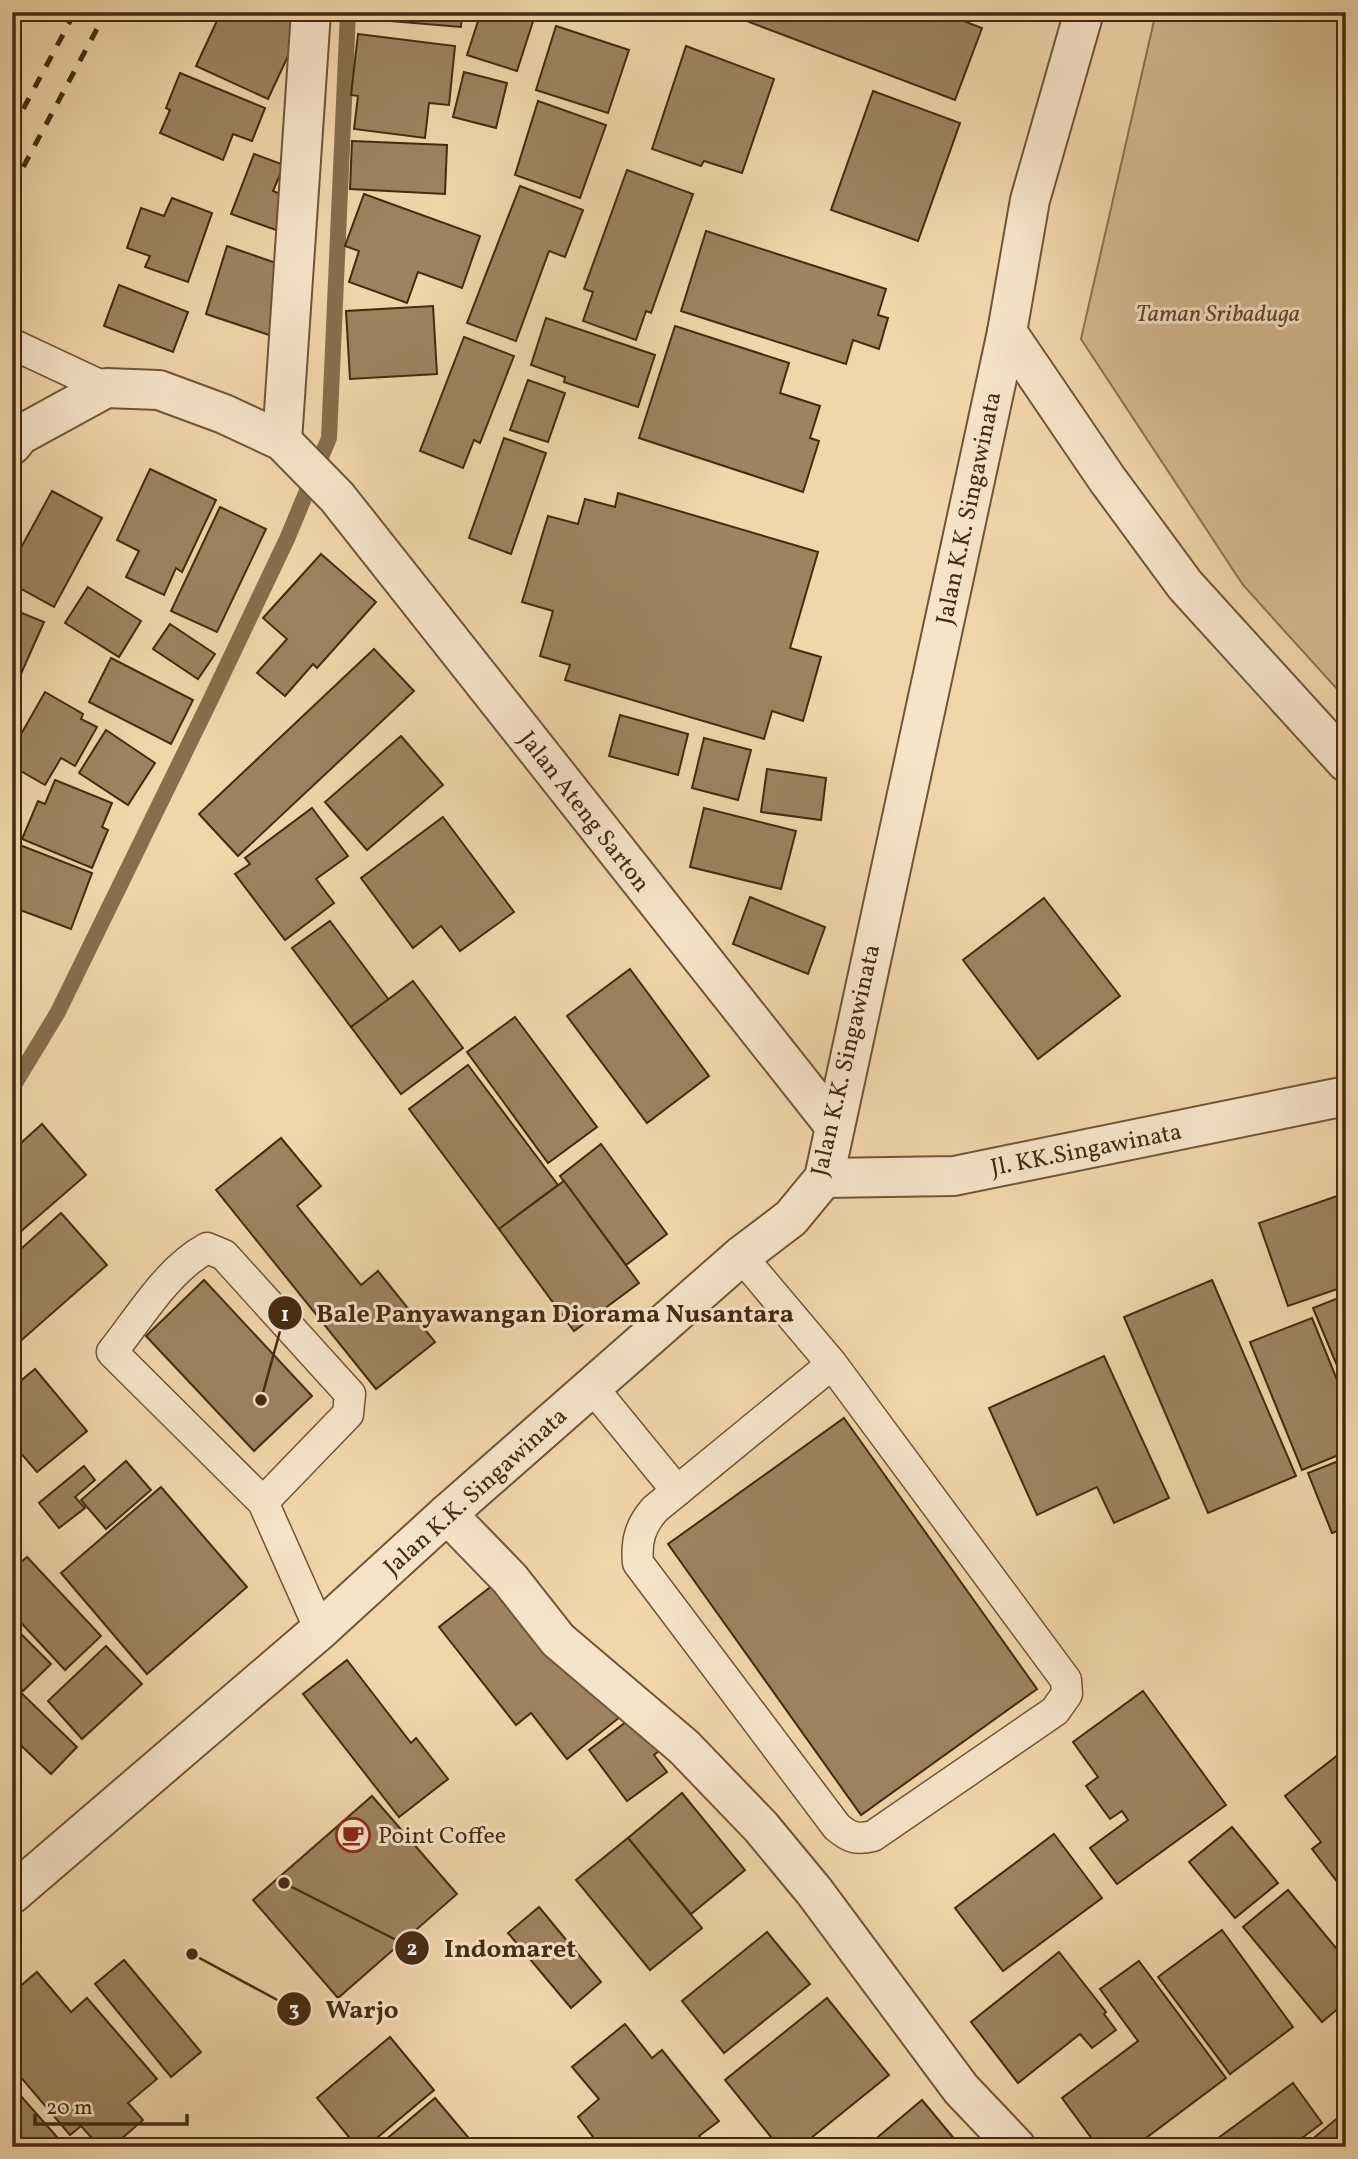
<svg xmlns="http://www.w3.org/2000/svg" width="1358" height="2159" font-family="Vollkorn,serif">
<rect width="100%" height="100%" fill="#f1d5ab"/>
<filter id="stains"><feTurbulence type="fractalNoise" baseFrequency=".00286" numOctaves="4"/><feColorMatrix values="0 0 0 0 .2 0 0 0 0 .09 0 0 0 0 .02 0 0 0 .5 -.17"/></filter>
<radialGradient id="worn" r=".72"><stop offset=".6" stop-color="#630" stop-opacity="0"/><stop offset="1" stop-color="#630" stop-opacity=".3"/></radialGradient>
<path fill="#d4b891" stroke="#8c7250" stroke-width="2" d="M1156,12H1346V699L1243,585L1081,339Z"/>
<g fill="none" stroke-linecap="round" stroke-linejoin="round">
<path stroke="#886e4d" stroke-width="16" d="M12,1088L58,1012L209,703L287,539L329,438L348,12"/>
</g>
<g fill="#9e8361" stroke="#442b10" stroke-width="2">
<path d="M221,12H273L302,26L268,99L196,66Z"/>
<path d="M356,12H462L461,27L355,18Z"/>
<path d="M481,12H536L517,71L467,55Z"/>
<path d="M747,12H940L982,28L955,100L744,20Z"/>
<path d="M556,26L629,50L608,113L536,90Z"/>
<path d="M358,34L455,46L449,105L429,103L425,138L354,129L358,96L351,95Z"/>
<path d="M686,46L774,79L742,173L704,161L701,166L652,149Z"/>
<path d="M464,72L507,83L496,128L453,117Z"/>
<path d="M180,73L265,108L252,141L233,134L223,160L160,133L170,110L166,108Z"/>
<path d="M873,91L960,123L918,241L831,210Z"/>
<path d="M538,101L606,125L580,198L515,175Z"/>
<path d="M352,141L447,145L445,194L350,189Z"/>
<path d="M254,154L284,165L273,191L288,197L276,230L231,214Z"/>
<path d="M627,170L693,194L651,313L646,311L636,340L583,321L593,292L584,289Z"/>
<path d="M520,186L583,210L565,257L549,251L516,341L467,323Z"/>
<path d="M364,194L480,236L462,288L418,272L407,303L349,282L359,251L345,246Z"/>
<path d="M172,198L212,213L188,282L145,267L150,256L127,248L141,208L164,216Z"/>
<path d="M706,231L886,289L878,315L888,318L879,349L853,340L846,364L681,311Z"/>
<path d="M227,246L282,265L272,295L287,300L275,337L206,314Z"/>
<path d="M119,285L188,312L173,352L104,326Z"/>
<path d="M433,306L437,374L350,379L346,311Z"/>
<path d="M546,318L655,355L638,407L564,382L565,377L531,365Z"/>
<path d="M675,326L789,363L780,393L820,406L810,438L819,441L803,492L639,438Z"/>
<path d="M464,337L514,356L480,443L474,440L463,468L420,451Z"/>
<path d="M528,380L565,393L548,442L510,430Z"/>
<path d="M504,438L546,453L511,554L469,538Z"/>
<path d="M150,469L216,500L182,572L176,568L164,595L126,577L139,551L117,540Z"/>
<path d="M52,491L102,518L54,607L12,584V564Z"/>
<path d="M618,493L818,552L790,648L821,657L803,721L772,711L764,739L565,680L570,665L540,656L553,611L522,602L548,516L578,524L585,499L615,507Z"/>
<path d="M220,507L266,529L217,632L171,611Z"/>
<path d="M321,554L376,602L317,668L313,664L285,696L257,673L287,639L263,618Z"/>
<path d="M88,587L141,621L119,657L65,623Z"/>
<path d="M12,609L44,622L12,694Z"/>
<path d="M170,624L215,654L198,679L153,649Z"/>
<path d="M374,649L414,691L238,856L199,814Z"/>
<path d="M111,658L193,700L171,744L89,702Z"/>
<path d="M45,692L83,714L81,719L97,727L75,766L61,758L45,785L12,766V750Z"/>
<path d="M620,715L688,734L678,775L609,756Z"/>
<path d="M106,730L155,763L128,805L79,773Z"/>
<path d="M401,736L443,785L367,850L325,802Z"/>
<path d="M704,738L751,750L738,800L692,788Z"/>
<path d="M767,769L826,778L821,820L761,812Z"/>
<path d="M55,780L112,803L102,827L108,830L92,868L22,839L38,801L45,804Z"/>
<path d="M312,808L348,856L316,879L334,903L285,940L235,874L250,864L245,858Z"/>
<path d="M704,808L796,831L781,889L690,867Z"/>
<path d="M443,817L514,912L460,951L441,926L413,948L361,878Z"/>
<path d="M12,842L92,873L71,929L12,907Z"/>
<path d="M750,897L825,927L808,974L733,944Z"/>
<path d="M1044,898L1120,996L1038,1059L963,960Z"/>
<path d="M330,921L389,1000L351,1027L292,948Z"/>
<path d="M630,969L709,1076L647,1123L567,1016Z"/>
<path d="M413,981L463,1048L401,1094L351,1027Z"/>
<path d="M515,1017L597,1127L548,1163L467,1052Z"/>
<path d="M468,1065L558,1185L499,1229L409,1109Z"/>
<path d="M42,1124L86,1175L12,1239V1151Z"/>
<path d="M281,1138L321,1186L297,1206L361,1285L378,1271L435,1342L376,1389L216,1190Z"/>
<path d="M601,1144L667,1234L626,1265L560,1176Z"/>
<path d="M564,1181L639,1283L574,1331L499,1229Z"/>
<path d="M1346,1193V1286L1288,1306L1259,1223Z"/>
<path d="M61,1213L107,1265L16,1345L12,1341V1257Z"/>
<path d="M204,1280L312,1396L254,1451L146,1336Z"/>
<path d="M1212,1280L1296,1476L1208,1513L1124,1317Z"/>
<path d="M1346,1295V1387L1313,1308Z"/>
<path d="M1312,1318L1346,1402V1452L1302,1470L1250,1342Z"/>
<path d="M1104,1356L1169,1498L1114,1523L1097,1487L1037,1515L989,1408Z"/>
<path d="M35,1369L87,1431L37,1472L12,1443V1388Z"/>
<path d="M844,1418L1037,1689L861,1815L668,1544Z"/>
<path d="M1346,1458V1528L1332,1533L1308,1473Z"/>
<path d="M126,1461L151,1490L106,1529L81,1500Z"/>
<path d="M84,1466L95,1480L75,1497L85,1508L59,1528L39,1503Z"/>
<path d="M161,1487L247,1587L147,1674L61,1573Z"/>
<path d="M27,1557L101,1636L65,1670L12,1613V1570Z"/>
<path d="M498,1581L620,1717L567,1759L531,1713L516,1725L439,1627Z"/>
<path d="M12,1625L51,1664L23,1691L12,1680Z"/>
<path d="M106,1646L142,1684L82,1739L48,1701Z"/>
<path d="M347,1660L411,1743L416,1738L448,1779L399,1817L303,1694Z"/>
<path d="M12,1684L77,1747L51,1774L12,1737Z"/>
<path d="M1143,1691L1226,1805L1117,1884L1090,1848L1128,1820L1122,1811L1110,1819L1086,1786L1098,1777L1073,1742Z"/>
<path d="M634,1716L660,1750L654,1755L667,1772L627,1801L589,1750Z"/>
<path d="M1338,1755L1346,1765V1885L1342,1888L1312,1849L1321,1842L1285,1796Z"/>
<path d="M682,1793L745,1870L691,1914L628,1838Z"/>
<path d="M372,1796L457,1894L338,1998L253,1900Z"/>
<path d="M1232,1827L1278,1883L1235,1918L1189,1862Z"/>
<path d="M1054,1834L1102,1898L1003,1971L955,1908Z"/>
<path d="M628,1838L702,1928L650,1970L576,1880Z"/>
<path d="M1288,1890L1346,1960V2002L1322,2022L1243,1927Z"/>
<path d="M539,1907L601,1982L571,2008L508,1933Z"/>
<path d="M1222,1930L1293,2027L1230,2074L1158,1977Z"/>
<path d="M767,1932L810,1984L724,2053L682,2001Z"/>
<path d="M1059,1952L1106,2012L1104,2014L1116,2030L1092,2048L1080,2034L1018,2083L971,2022Z"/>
<path d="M124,1960L201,2052L171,2077L95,1984Z"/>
<path d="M1139,1961L1226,2078L1134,2147H1098L1062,2098L1138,2041L1100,1989Z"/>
<path d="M37,1972L71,2012L87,1998L157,2079L128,2103L143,2120L112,2147H100L81,2126L70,2135L12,2067V1993Z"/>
<path d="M827,1998L889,2075L800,2147H779L725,2080Z"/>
<path d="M625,2024L652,2058L662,2050L719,2121L699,2136L708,2147H596L599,2145L578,2117L599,2099L572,2067Z"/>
<path d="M390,2037L434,2090L366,2147H357L317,2098Z"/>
<path d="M1293,2083L1322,2123L1290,2147H1206Z"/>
<path d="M12,2086L57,2137L46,2147H12Z"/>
<path d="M435,2098L473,2143L468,2147H377Z"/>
<path d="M922,2100L961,2147H866Z"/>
<path d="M1341,2115L1346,2120V2147H1303Z"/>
</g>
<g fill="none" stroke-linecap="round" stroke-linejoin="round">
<g stroke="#6f5637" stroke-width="33">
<g id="service">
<path d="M12,344L106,388"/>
<path d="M741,1256L832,1364L1066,1680L1067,1694L1055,1711L873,1836C857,1840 850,1838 837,1827L638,1563C636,1541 640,1526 655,1509L832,1364"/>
<path d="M592,1387L677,1491"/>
<path d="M263,1502L348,1414L350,1394L224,1255L207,1248C167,1270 140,1317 112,1352L263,1502L320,1630"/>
</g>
</g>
<g stroke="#6f5637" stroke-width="42">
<g id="minor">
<path d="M1007,332L1107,479L1185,585L1346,762"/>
<path d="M282,441L311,12"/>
<path d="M12,445L20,435L106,388L159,390L224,414L282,441L337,497L833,1124"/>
<path d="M447,1514L510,1579L558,1640L684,1747L761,1827L814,1891L961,2089L1016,2147"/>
</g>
</g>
<g stroke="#6f5637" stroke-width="42">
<g id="tertiary">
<path d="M824,1178L954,1176L1346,1096"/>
<path d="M12,1894L320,1630L447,1514L741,1256L791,1218L824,1178L1007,332L1030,200L1084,12"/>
</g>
</g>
<use href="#service" stroke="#f6e4c8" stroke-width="30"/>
<use href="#minor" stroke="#f6e4c8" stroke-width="38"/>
<use href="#tertiary" stroke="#f6e4c8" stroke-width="38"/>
<g stroke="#442b10" stroke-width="5" stroke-dasharray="12 12" stroke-linecap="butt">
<path d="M12,130L75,12"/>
<path d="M12,188L106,12"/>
</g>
</g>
<defs>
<g id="cafe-ring" transform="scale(1.75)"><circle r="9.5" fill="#f6e4c8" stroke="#8f2418" stroke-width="1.5"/><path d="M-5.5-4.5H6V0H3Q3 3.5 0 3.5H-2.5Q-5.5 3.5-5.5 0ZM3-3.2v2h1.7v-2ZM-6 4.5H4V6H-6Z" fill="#8f2418"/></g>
</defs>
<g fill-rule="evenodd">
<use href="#cafe-ring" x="353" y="1835"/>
</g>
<g text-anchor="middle" stroke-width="6" stroke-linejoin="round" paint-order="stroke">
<g font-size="24" font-style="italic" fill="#61472a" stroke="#f6e4c8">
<text x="1218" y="321">Taman Sribaduga</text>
</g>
<g font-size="24" fill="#442b10" stroke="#f6e4c8">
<text transform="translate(968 508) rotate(-78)" y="8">Jalan K.K. Singawinata</text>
<text transform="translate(585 811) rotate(52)" y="8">Jalan Ateng Sarton</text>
<text transform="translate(845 1060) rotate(-77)" y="8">Jalan K.K. Singawinata</text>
<text transform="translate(1086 1149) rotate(-11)" y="8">Jl. KK.Singawinata</text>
<text transform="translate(475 1491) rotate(-42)" y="8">Jalan K.K. Singawinata</text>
</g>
<g font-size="24" fill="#442b10" stroke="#f6e4c8" text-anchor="start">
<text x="378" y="1843">Point Coffee</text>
</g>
</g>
<path fill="none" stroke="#442b10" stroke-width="2.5" d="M261 1400L285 1313M284 1883L412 1948M192 1954L294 2009"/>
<g fill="#442b10" stroke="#f6e4c8" stroke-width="2.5">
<circle cx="261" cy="1400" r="7"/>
<circle cx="284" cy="1883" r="7"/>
<circle cx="192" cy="1954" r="7"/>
<circle cx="285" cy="1313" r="18"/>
<circle cx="412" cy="1948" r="18"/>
<circle cx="294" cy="2009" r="18"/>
</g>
<g font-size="21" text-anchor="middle" font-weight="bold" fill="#fff">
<text x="285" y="1321">1</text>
<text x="412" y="1955">2</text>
<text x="294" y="2016">3</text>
</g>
<g font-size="26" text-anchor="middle" font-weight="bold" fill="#442b10" stroke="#f6e4c8" stroke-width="6" stroke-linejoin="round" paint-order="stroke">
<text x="555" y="1322">Bale Panyawangan Diorama Nusantara</text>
<text x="510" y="1957">Indomaret</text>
<text x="362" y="2018">Warjo</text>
</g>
<rect width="1358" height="2159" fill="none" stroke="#f1d5ab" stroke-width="42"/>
<rect x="14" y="14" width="1330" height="2131" fill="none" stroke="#442b10" stroke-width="3.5"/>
<rect x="21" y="21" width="1316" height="2117" fill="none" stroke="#442b10" stroke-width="2"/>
<path d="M35 2114v10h152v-10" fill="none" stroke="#442b10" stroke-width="3.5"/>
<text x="46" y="2114" font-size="21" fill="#442b10" stroke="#f6e4c8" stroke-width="5" paint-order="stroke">20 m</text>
<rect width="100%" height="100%" filter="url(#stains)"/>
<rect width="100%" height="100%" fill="url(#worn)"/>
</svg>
